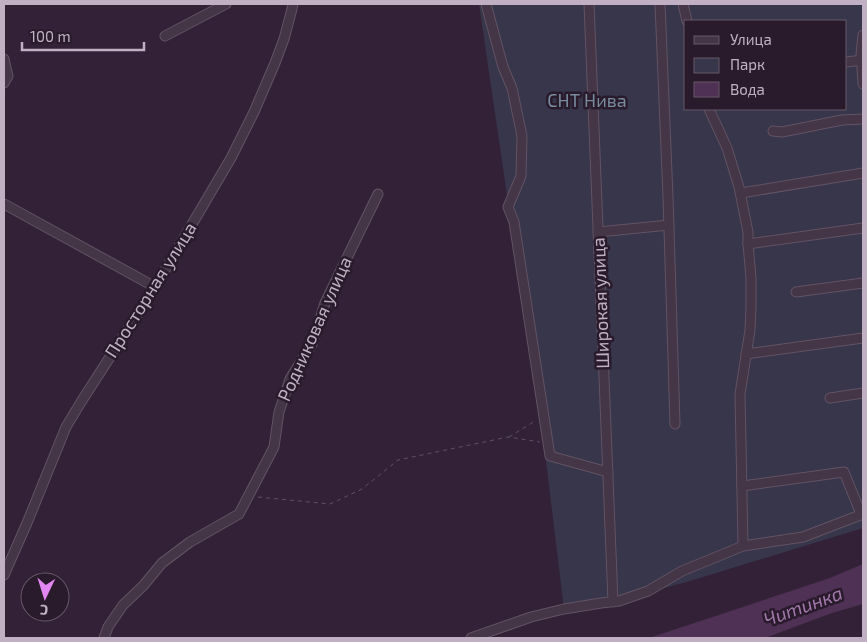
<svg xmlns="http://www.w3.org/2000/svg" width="867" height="642" font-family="'Exo 2',sans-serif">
<rect width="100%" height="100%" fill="#332237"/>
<path fill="#37364a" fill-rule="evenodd" d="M479,4H863V528L690,581L613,602L564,609L546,461ZM686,21H846V109H686Z"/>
<path fill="#503156" d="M863,564V604L832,613L765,638H649L830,578Z"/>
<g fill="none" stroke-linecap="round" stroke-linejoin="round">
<g stroke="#625365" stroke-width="11">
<g id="minor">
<path d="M486,4L503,67L512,88L522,136L521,176L508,207L514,222L550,456L608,472"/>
<path d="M589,4L613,602"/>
<path d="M660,4L668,197L675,424"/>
<path d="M683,4L687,21"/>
<path d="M863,35L861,54L863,84"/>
<path d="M165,36L226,4"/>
<path d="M4,59L8,76L4,83"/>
<path d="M846,62L863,60"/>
<path d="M709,109L727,148L739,187L748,232V244L751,278V306L750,330L740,394L743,546"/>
<path d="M773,131L782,132L842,120L863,119"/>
<path d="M741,193L863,173"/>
<path d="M4,204L155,287"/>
<path d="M598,232L669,225"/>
<path d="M748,244L863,228"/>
<path d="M796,292L863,283"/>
<path d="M746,354L863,338"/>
<path d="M830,398L863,393"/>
<path d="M742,486L844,472L861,514"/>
<path d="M4,575L27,523L66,427L81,402L155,287L231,158L254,112L275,63L284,39L292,9L293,4"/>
<path d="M104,638L108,627L123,605L143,586L162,563L190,542L239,514L274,447L279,412L290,379L312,344L325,303L378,194"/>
<path d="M471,638L531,617L564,609L601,603L619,601L648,591L682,571L743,546L803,537L863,514"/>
</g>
</g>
<g stroke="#5a5165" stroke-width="1" stroke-dasharray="4 4" stroke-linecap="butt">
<path d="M509,437L535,421"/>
<path d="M258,497L330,504L362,489L398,460L508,437L540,442"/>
</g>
<use href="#minor" stroke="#443547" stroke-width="9"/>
</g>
<g text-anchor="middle" stroke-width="5" stroke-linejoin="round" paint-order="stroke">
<g font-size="18" fill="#788c9e" stroke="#291b2c">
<text x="587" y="107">СНТ Нива</text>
</g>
<g font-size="18" fill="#c1b0c4" stroke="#291b2c">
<text transform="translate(151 290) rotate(-58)" y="6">Просторная улица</text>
<text transform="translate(601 303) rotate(-92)" y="6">Широкая улица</text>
<text transform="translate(315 329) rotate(-66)" y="6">Родниковая улица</text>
</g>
<g font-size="19" font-style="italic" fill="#a179aa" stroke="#291b2c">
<text transform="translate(803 606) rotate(-20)" y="7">Читинка</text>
</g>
</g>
<rect width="867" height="642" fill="none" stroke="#c1b0c4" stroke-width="10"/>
<rect x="684" y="20" width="162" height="90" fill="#291b2c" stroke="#665769"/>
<rect x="694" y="36" width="25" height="8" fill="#443547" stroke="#665769"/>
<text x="730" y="45" font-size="15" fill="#c1b0c4">Улица</text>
<rect x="694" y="58" width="25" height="15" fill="#37364a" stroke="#665769"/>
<text x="730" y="70" font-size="15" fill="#c1b0c4">Парк</text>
<rect x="694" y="82" width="25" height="15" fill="#503156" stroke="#665769"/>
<text x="730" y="95" font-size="15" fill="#c1b0c4">Вода</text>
<g transform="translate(45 597) rotate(184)"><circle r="24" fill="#291b2c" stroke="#665769"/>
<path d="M0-4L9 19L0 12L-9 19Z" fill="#e287f1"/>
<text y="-8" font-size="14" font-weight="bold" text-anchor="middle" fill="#c1b0c4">С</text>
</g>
<path d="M22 42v8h122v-8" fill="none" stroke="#c1b0c4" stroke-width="2.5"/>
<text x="30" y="42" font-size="15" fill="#c1b0c4" stroke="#291b2c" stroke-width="4" paint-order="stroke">100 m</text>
</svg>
